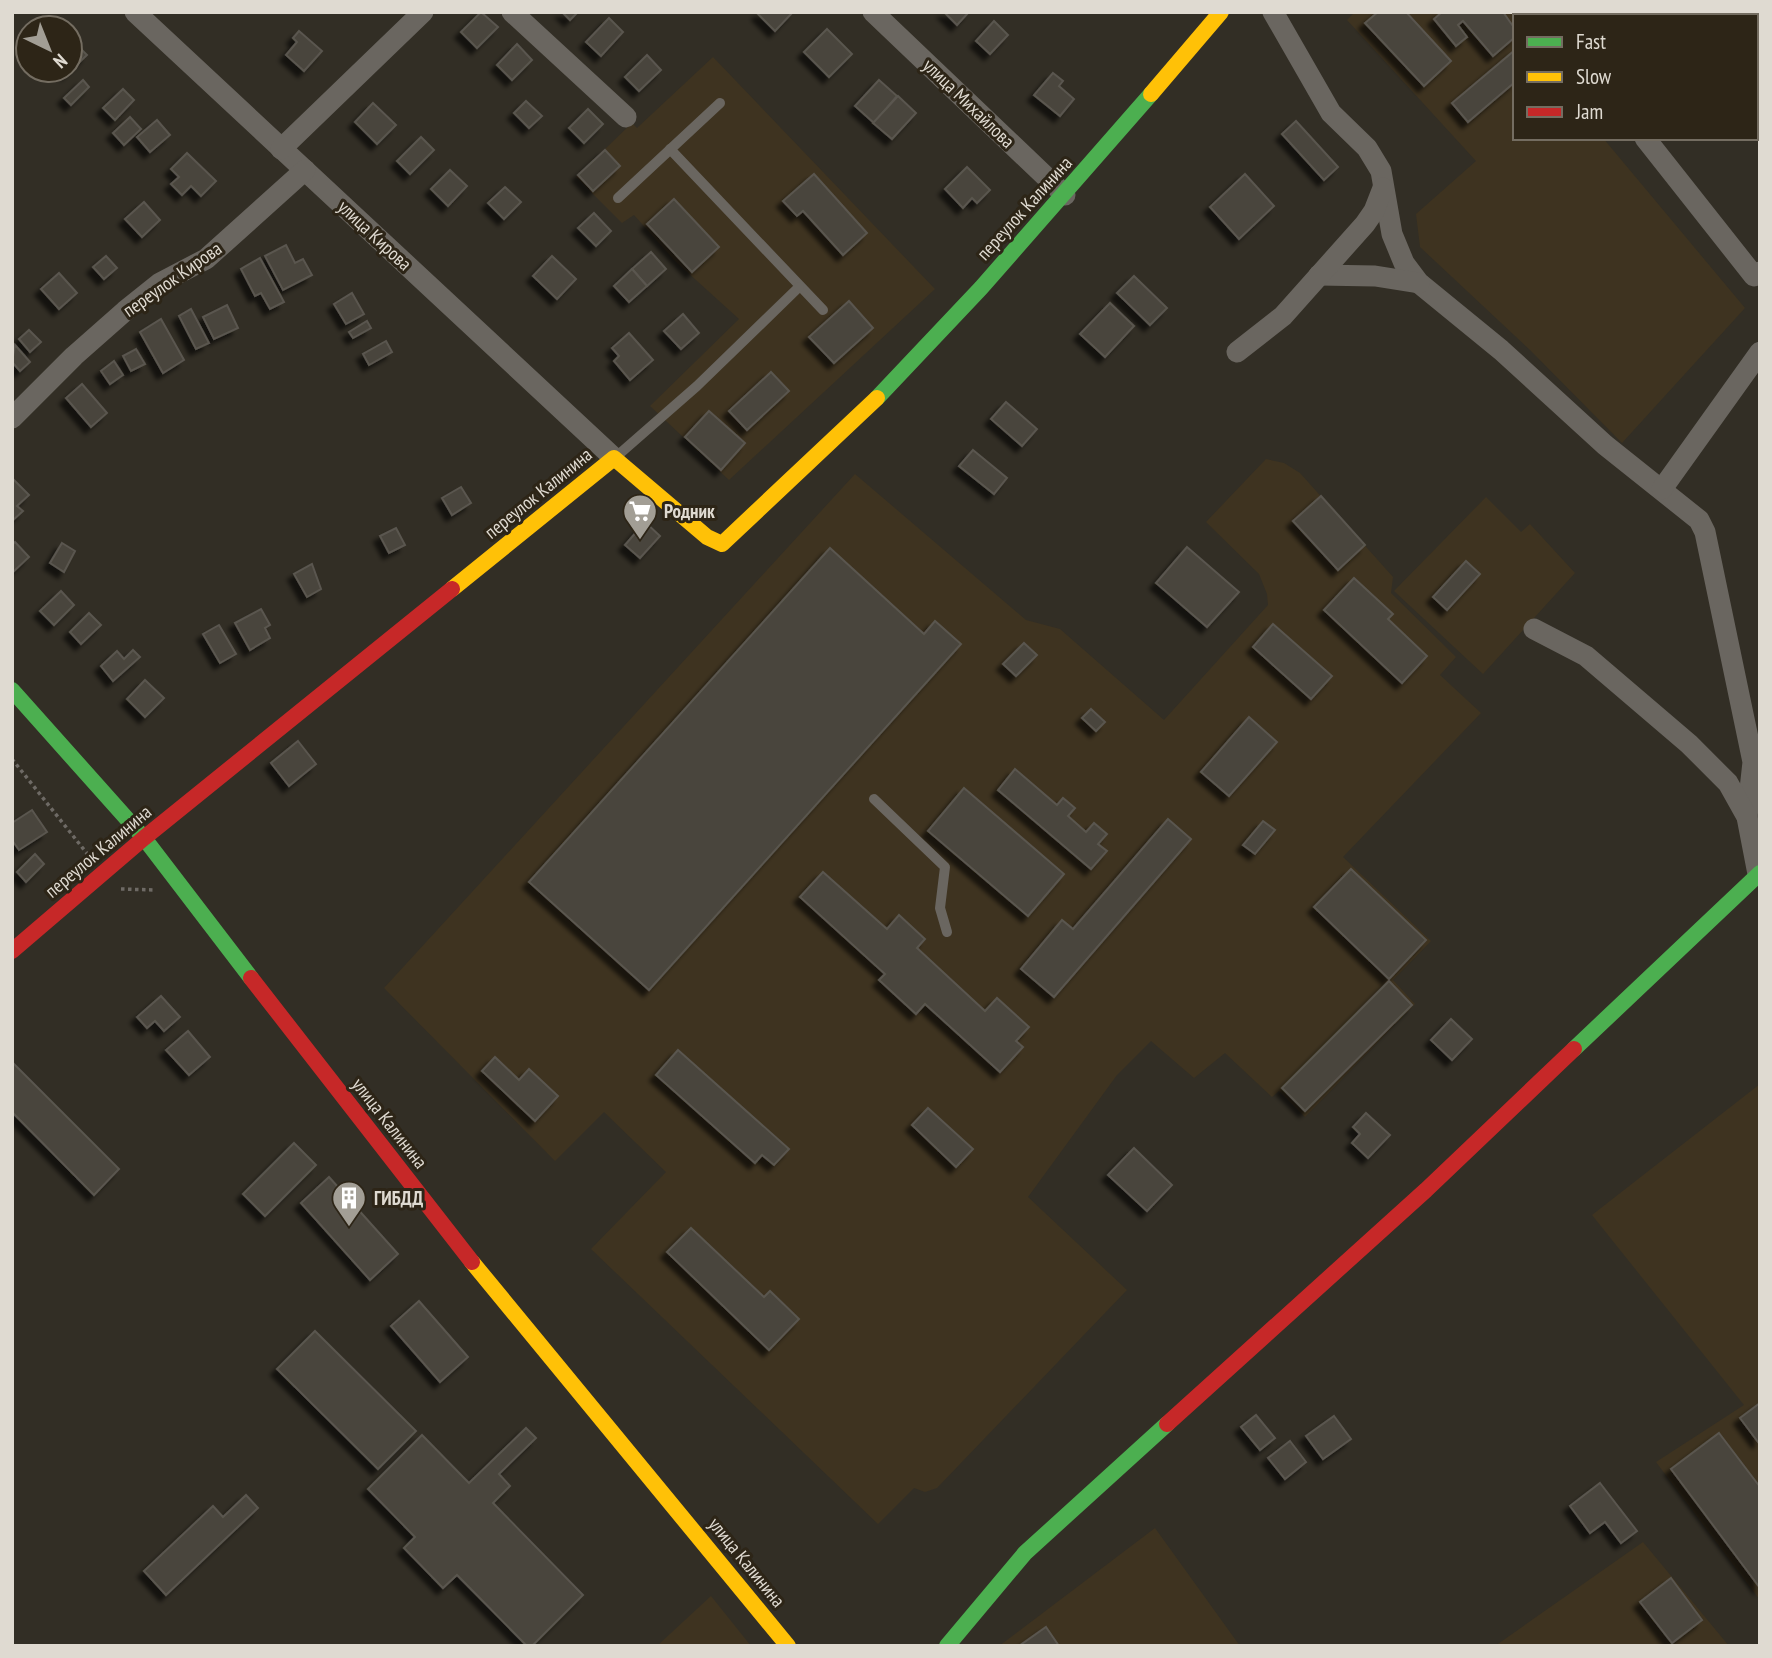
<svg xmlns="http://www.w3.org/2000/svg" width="1772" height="1658" font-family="'PT Sans Narrow',sans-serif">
<defs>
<filter id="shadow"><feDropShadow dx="-6" dy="6" stdDeviation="2" flood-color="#0009"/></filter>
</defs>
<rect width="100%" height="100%" fill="#322e25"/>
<g fill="#3e3320">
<path d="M1355,12H1514L1515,138H1603L1745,308L1622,443L1530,350L1420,247L1416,214L1476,161L1347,20Z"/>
<path d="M713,57L935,289L729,480L650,406L739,319L675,261L634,215L622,223L576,177L632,123L637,128Z"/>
<path d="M1266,459L1284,463L1300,473L1393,577L1391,593L1456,657L1440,675L1481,713L1343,857L1431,941L1393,980L1415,1004L1305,1117L1279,1091L1272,1097L1225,1053L1194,1078L1151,1041L1117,1075L1028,1197L1127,1290L937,1488L925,1492L914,1488L878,1524L591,1249L666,1172L604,1112L555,1161L384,988L855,474L1026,620L1060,629L1164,720L1268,605L1267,594L1259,574L1206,522Z"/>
<path d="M1486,497L1521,532L1530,524L1575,573L1483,674L1394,591Z"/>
<path d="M1760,1084V1600L1656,1462L1744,1405L1592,1215Z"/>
<path d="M1155,1528L1240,1646H999Z"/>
<path d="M1643,1542L1729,1646H1495Z"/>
<path d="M711,1596L751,1646H657Z"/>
</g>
<g fill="#4a453c" stroke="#5a564f" stroke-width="2" filter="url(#shadow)">
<path d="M481,12L498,27L477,48L461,32Z"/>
<path d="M562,12H578L570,20Z"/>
<path d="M760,12H793L775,31L758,14Z"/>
<path d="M944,12H969L957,25Z"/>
<path d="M1378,12H1406L1451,61L1424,86L1365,23Z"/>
<path d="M1442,12H1503L1515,29V37L1493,56L1463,21L1458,25L1467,37L1456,46L1434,19Z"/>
<path d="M609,18L623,32L601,56L586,42Z"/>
<path d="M994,21L1008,35L990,54L976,41Z"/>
<path d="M827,29L852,54L829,77L804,52Z"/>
<path d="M299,31L322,51L304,71L286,55L297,42L293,38Z"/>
<path d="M74,42L87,55L67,74L64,70H70V46Z"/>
<path d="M517,44L532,60L512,80L497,65Z"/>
<path d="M1515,50V82L1468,122L1452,103Z"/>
<path d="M647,55L661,70L639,91L625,77Z"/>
<path d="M1053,73L1063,81L1059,86L1074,99L1060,116L1034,95Z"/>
<path d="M83,80L89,87L71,105L64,98Z"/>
<path d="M879,80L897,96L874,123L855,106Z"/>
<path d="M123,89L134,100L115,120L103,108Z"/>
<path d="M898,96L916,113L892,139L873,123Z"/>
<path d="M526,101L542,116L529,128L514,113Z"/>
<path d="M373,103L396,125L377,144L355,122Z"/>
<path d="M588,109L603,124L584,143L569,128Z"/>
<path d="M130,117L141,129L124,145L113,133Z"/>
<path d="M157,120L170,135L150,152L137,137Z"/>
<path d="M1296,121L1338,167L1324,180L1282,134Z"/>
<path d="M421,137L434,150L410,174L397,161Z"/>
<path d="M605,150L620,166L593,191L578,175Z"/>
<path d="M187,153L216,181L201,196L191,186L182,195L171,184L179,177L171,169Z"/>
<path d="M967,167L990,190L977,203L972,198L963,208L945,189Z"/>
<path d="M450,170L467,186L448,206L431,189Z"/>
<path d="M814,174L867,233L843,255L803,211L797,216L783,201Z"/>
<path d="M1245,174L1274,206L1239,239L1210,207Z"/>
<path d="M505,187L521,202L504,219L488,203Z"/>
<path d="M674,199L719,247L692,272L647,224Z"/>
<path d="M144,202L160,220L142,237L125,219Z"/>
<path d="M594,213L611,231L596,246L578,228Z"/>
<path d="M286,245L295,263L303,259L312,275L283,290L265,256Z"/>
<path d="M651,252L666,269L647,286L632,269Z"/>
<path d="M106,256L117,268L104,279L93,267Z"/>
<path d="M552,256L576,279L557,299L533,276Z"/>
<path d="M260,258L284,302L270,309L261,293L255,296L241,269Z"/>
<path d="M632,269L647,286L629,302L614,286Z"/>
<path d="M59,273L77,293L59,309L41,289Z"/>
<path d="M1134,276L1167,308L1150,325L1117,293Z"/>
<path d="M352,293L364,314L346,324L334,304Z"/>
<path d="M849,301L873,328L834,363L809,337Z"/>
<path d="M1110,303L1134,326L1105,357L1080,334Z"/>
<path d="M227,305L238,328L214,339L203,317Z"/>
<path d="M191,309L209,343L196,349L179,316Z"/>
<path d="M683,314L699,333L681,349L664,331Z"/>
<path d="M161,319L184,360L163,373L140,332Z"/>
<path d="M367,321L371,328L353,338L349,332Z"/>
<path d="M29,330L41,342L30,352L19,339Z"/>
<path d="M629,333L653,360L630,380L614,361L619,356L612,348Z"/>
<path d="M386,341L392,352L369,365L363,354Z"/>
<path d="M15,345L30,362L20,371L12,362Z"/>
<path d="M136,349L145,364L131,371L123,356Z"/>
<path d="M114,361L123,375L110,384L101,371Z"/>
<path d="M771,372L789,391L747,430L729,411Z"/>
<path d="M82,384L107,413L91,427L66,398Z"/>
<path d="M1006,402L1037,429L1022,446L991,419Z"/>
<path d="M709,411L745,443L721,470L685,437Z"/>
<path d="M973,450L1007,478L994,494L959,466Z"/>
<path d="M12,478L29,495L17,506L23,511L12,521Z"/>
<path d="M461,487L471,503L452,515L442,498Z"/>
<path d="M1321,496L1365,545L1338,570L1293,521Z"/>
<path d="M645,522L660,536L640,558L625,545Z"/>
<path d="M396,528L405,545L389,553L380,536Z"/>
<path d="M15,542L29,557L12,573V545Z"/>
<path d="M62,543L75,551L64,572L50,563Z"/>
<path d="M1187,547L1239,592L1207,627L1156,583Z"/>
<path d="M830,548L924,634L935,621L961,644L649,990L529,882Z"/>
<path d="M1466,561L1480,574L1447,610L1433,597Z"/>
<path d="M312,564L321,589L307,597L294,574Z"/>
<path d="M1354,578L1393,614L1388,619L1427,656L1402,683L1324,610Z"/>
<path d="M61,591L74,605L54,625L40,611Z"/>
<path d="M261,609L270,625L265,628L270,638L250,650L235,623Z"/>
<path d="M89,613L101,625L81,644L70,632Z"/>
<path d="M1273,624L1332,676L1311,699L1253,647Z"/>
<path d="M219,625L236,654L220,663L203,634Z"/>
<path d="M1024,643L1037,655L1016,676L1003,664Z"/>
<path d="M133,650L140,657L113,681L101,666L117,651L124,659Z"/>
<path d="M145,680L164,698L145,717L127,699Z"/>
<path d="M1091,709L1105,722L1096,731L1082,718Z"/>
<path d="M1249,717L1277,742L1229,796L1201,772Z"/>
<path d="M298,741L316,764L289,786L271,763Z"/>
<path d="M1015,769L1057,805L1063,798L1075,808L1068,816L1086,832L1094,823L1107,834L1098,844L1107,851L1091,869L998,790Z"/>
<path d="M964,788L1064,874L1028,916L928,831Z"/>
<path d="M32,810L47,832L19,850L12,840V823Z"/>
<path d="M1168,819L1191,839L1054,997L1021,969L1062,920L1073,929Z"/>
<path d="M1263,821L1275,830L1255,854L1243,845Z"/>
<path d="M35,854L44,864L26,882L17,872Z"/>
<path d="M1351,869L1426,940L1389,979L1314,907Z"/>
<path d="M823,872L887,929L899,915L925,939L917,948L985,1011L997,998L1029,1027L1016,1041L1023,1047L1000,1072L925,1004L916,1014L879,980L885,974L800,897Z"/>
<path d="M1389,981L1412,1005L1305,1111L1282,1088Z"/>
<path d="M161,996L180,1017L164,1031L155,1021L147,1028L137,1017Z"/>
<path d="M1451,1019L1472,1039L1452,1060L1431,1040Z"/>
<path d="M188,1031L210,1057L189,1075L166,1050Z"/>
<path d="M678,1050L789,1149L774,1165L762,1155L755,1163L656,1075Z"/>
<path d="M495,1057L519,1080L529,1069L558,1096L535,1121L482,1071Z"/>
<path d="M12,1062L119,1169L94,1195L12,1112Z"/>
<path d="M928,1108L973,1149L956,1167L912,1125Z"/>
<path d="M1366,1113L1390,1135L1368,1158L1352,1143L1360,1134L1353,1127Z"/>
<path d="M294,1143L316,1165L265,1216L243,1194Z"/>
<path d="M1134,1148L1172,1185L1147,1211L1108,1175Z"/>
<path d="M329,1177L398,1254L370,1280L301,1203Z"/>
<path d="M691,1228L764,1297L770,1291L799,1319L769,1350L667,1252Z"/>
<path d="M419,1301L468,1357L440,1382L391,1326Z"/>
<path d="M315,1331L416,1431L378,1469L277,1369Z"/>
<path d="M1760,1403V1441L1758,1442L1740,1418Z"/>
<path d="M1256,1415L1275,1438L1260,1450L1241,1427Z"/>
<path d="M1334,1416L1351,1439L1323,1459L1306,1436Z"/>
<path d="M526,1428L536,1438L499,1474L510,1486L493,1503L583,1595L532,1646H527L457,1575L443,1588L404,1548L415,1537L368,1489L422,1435L469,1483Z"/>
<path d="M1719,1433L1760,1487V1588L1671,1469Z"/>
<path d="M1290,1441L1306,1462L1285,1479L1268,1458Z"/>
<path d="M1600,1483L1637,1531L1621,1543L1605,1522L1590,1533L1570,1506Z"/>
<path d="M246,1495L258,1508L166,1595L144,1571L213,1506L223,1517Z"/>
<path d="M1671,1578L1702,1620L1672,1643L1640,1602Z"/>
<path d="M1046,1627L1059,1646H1019Z"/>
</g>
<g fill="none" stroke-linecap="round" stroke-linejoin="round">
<g stroke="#6e6a65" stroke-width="3.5" stroke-dasharray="3.5 3.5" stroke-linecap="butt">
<path d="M12,759L89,856"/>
<path d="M121,889L155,890"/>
</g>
<g stroke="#6a6660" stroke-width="10">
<path d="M670,149L823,310"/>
<path d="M618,198L720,103"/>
<path d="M617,456L697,386L799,287"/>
<path d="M874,799L945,867L940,908L947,932"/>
</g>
<g stroke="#6a6660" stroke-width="21">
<path d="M135,12L614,458"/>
<path d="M512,12L626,117"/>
<path d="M873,12L1065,195"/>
<path d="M1273,12L1331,113L1367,148L1381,171L1392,234L1404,263L1419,283L1501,350L1605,445L1699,520L1705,532L1753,762L1747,817"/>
<path d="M1545,12L1548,16"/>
<path d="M1645,138L1754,276L1760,272"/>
<path d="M281,149L423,12"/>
<path d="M1319,275L1375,276L1419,283"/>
<path d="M1237,352L1283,316L1365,224L1374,211L1383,188"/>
<path d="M12,418L74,356L125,311L160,283L206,259L305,170"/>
<path d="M1662,489L1760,352"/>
<path d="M1534,629L1586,656L1689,744L1728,783L1747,817L1758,874"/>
</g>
<g stroke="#4caf50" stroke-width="16">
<path d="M1703,12L1706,16"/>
<path d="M877,398L981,288L1151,94"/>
<path d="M12,690L144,838L251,978"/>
<path d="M1574,1049L1760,873"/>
<path d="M947,1646L1025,1553L1167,1424"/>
</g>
<g stroke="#ffc107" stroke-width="16">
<path d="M1151,94L1221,12"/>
<path d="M452,589L614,458L707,537L722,544L877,398"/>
<path d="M472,1262L788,1646"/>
</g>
<g stroke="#c62828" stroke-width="16">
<path d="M1756,76L1760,80"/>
<path d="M12,951L144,838L452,589"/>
<path d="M251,978L472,1262"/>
<path d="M1167,1424L1426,1190L1574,1049"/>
</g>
</g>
<defs>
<g id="supermarket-pin" transform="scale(1.75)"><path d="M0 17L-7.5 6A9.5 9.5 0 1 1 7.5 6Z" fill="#a29e95" stroke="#2d2517"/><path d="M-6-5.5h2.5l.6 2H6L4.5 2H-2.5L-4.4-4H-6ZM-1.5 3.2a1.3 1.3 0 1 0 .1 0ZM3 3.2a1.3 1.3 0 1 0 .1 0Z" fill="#fff"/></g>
<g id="building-pin" transform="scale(1.75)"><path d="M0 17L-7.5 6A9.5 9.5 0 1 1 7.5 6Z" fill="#a29e95" stroke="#2d2517"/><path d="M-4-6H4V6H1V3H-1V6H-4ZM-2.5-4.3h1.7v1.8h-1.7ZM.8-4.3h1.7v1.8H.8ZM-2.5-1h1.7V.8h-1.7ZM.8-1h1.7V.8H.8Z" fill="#fff"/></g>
</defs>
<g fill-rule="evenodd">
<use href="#supermarket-pin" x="640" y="511"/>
<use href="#building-pin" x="349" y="1198"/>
</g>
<g text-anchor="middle" stroke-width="6" stroke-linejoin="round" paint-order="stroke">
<g font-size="19" fill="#dfdad1" stroke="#2d2517">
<text transform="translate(969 103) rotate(44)" y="7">улица Михайлова</text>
<text transform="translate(1024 208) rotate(-48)" y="7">переулок Калинина</text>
<text transform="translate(375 235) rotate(43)" y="7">улица Кирова</text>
<text transform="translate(172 279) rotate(-35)" y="7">переулок Кирова</text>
<text transform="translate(538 493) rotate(-39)" y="7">переулок Калинина</text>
<text transform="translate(98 851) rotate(-40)" y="7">переулок Калинина</text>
<text transform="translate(390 1123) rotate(52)" y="7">улица Калинина</text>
<text transform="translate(747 1562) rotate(51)" y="7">улица Калинина</text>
</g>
<g font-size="19" font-weight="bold" fill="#dfdad1" stroke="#2d2517" text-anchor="start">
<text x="664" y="518">Родник</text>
<text x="374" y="1205">ГИБДД</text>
</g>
</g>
<rect width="1772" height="1658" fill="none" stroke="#dfdad1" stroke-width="28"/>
<rect x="1513" y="14" width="245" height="126" fill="#2d2517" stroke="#746d61" stroke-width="2"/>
<rect x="1527" y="37" width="35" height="10" fill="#4caf50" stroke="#746d61" stroke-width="2"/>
<text x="1576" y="49" font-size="21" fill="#dfdad1">Fast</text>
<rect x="1527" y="72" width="35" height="10" fill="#ffc107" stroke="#746d61" stroke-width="2"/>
<text x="1576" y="84" font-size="21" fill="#dfdad1">Slow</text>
<rect x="1527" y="107" width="35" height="10" fill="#c62828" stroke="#746d61" stroke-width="2"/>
<text x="1576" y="119" font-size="21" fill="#dfdad1">Jam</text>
<g transform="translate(49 49) rotate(137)"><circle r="33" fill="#2d2517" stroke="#746d61" stroke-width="2"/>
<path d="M0-5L12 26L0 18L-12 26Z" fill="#a29e95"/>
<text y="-10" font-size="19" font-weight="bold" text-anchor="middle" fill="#dfdad1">N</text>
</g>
</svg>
